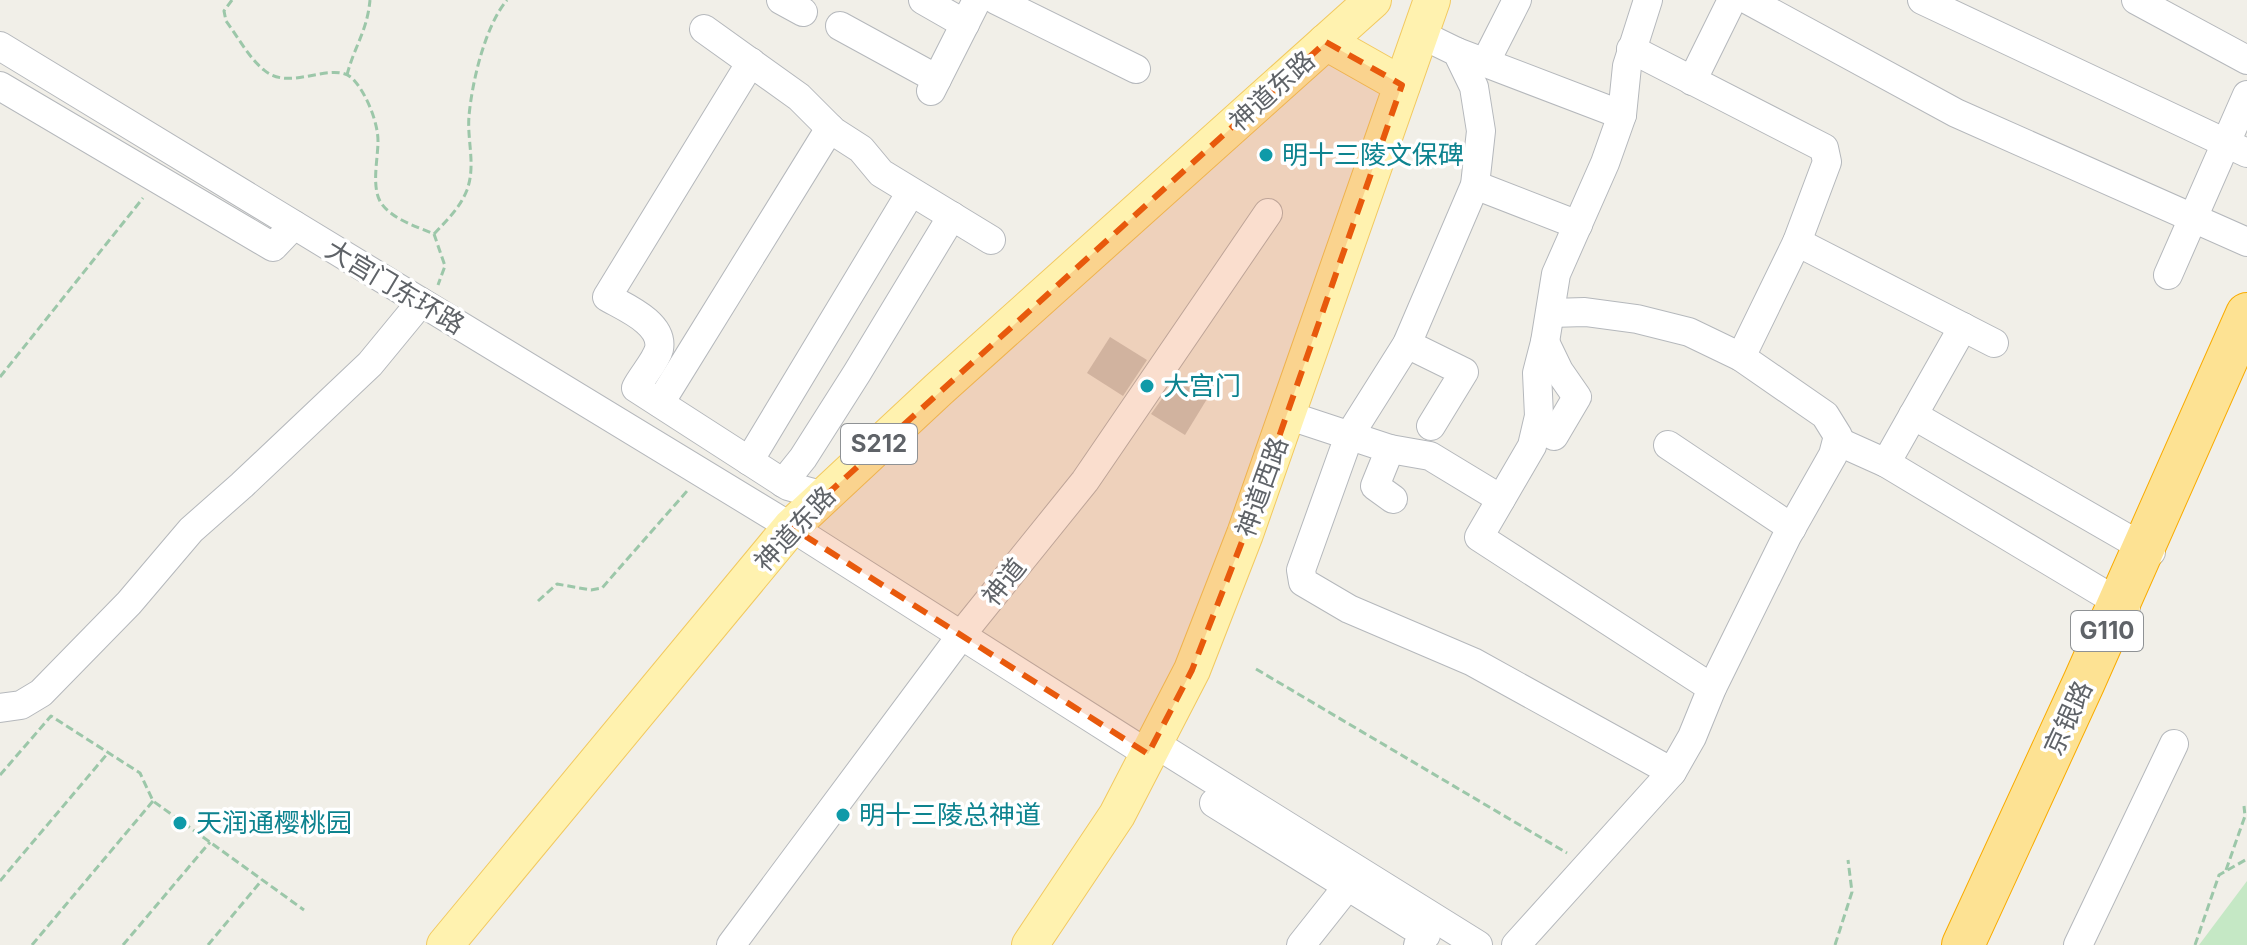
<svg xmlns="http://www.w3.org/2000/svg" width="2247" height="945" font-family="Inter,'Noto Sans SC',sans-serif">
<rect width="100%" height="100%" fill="#f1efe8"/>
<path fill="#c5e8c5" d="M2247,881V945H2199Z"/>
<g fill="#cccac5">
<path d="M1110,337L1147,360L1123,396L1087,373Z"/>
<path d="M1176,379L1207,399L1185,435L1151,414Z"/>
</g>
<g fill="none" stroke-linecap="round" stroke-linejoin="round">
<g stroke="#b5b8bc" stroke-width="30">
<g id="minor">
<path d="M781,0L803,12"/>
<path d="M923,0L965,24"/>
<path d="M996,0L1136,69"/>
<path d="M1648,0L1627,66L1622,115L1605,163L1556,274L1545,342L1537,373L1539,416L1532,446L1479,537L1712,688"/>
<path d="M1748,0L1956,113L2247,242"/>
<path d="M1922,0L2247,153"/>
<path d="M2136,0L2247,60"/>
<path d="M840,26L937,79"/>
<path d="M704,29L799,97L833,131L861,149L881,173L991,240"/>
<path d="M1420,34L1457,52L1474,87L1481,131L1475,185L1407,344L1349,436L1301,570L1303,582L1349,609L1473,662L1672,772L1692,737L1712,688L1787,536L1833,455L1838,436L1825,415L1741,357L1689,332L1637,319L1585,312L1551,313"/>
<path d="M0,46L791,527L1148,754"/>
<path d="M1631,49L1824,148L1827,162L1797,242L1741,357"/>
<path d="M1457,52L1622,115"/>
<path d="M751,62L607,297C624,307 664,323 659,349C656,361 642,376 636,388L788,486L824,496"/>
<path d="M1485,63L1517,0"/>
<path d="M1692,81L1732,0"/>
<path d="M0,86L273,247L294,225"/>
<path d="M931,91L977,0"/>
<path d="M1475,185L1578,225"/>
<path d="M1797,242L1994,343"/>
<path d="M2168,275L2247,95"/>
<path d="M1545,342L1559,371L1577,397L1554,436"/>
<path d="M1407,344L1464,372L1431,426"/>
<path d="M660,403L830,128"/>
<path d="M1287,415L1390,449L1375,486L1393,499"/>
<path d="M1913,415L2151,552"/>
<path d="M1837,441L1886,463L1963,327"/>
<path d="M1668,445L1792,528"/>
<path d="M1390,449L1430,456L1501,499"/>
<path d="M749,461L911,192"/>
<path d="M1886,463L2126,607"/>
<path d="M783,483L803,458L857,373L952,216"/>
<path d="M0,708L21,705L41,693L129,603L191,530L242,485L370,364L421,302"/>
<path d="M1154,743L1478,945"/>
<path d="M1214,803L1426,935L1418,945"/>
<path d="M731,945L969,625L1085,481L1268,213"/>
<path d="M1301,945L1347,887"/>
<path d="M1516,945L1672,772"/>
<path d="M2078,945L2174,744"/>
</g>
</g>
<g stroke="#f2c960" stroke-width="38">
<g id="major">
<path d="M1326,42L1402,85"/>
<path d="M445,945L791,527L939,389L1373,0"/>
<path d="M1030,945L1117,815L1192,670L1245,534L1432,0"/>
</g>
</g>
<g stroke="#f9ab00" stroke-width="44">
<path id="highway" d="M1963,945L2084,682L2247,314"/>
</g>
<g stroke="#9cc7a9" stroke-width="3" stroke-dasharray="8 4" stroke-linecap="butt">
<path d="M232,0L224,11L226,21C238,37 249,58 264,70C290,93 333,59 353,79C366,93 378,122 378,141C378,159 371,187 381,203C393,220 416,226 434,234L445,266L438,285"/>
<path d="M347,75C354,47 367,32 370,0"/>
<path d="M434,234C447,220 460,208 467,190C476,165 467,141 469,116C472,82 485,26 507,0"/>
<path d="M0,377L143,198"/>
<path d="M538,601L557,584L591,590L602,588L687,491"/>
<path d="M1256,669L1567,853"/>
<path d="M0,775L51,716L140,773L153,801L304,910"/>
<path d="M2226,870L2245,816L2244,806"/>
<path d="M0,881L108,753"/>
<path d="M32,945L153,801"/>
<path d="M123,945L210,842"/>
<path d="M208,945L262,880"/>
<path d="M1835,945L1852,892L1848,860"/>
<path d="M2195,945L2219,875L2247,859"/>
</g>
<use href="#minor" stroke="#fff" stroke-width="28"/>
<use href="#major" stroke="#fff2af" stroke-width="36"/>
<use href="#highway" stroke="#fde293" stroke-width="42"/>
</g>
<path fill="#e8590c" fill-opacity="0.2" stroke="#e8590c" stroke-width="6" stroke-dasharray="16 10" stroke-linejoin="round" d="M1326,42L1402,85L1245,534L1192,670L1148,754L791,527Z"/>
<g fill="#0f9aa8" stroke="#fff" stroke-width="3">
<circle cx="1266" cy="155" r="8"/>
<circle cx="1147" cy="386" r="8"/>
<circle cx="843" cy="815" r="8"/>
<circle cx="180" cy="823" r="8"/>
</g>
<g text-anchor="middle" stroke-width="7" stroke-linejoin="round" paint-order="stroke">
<g fill="#fff" stroke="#8f9295" stroke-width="2">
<rect x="841" y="424" width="76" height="40" rx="6"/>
<rect x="2071" y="611" width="72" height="40" rx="6"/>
</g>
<g font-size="24" font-weight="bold" fill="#5f6368">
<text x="879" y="452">S212</text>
<text x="2107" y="639">G110</text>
</g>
<g font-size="26" fill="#5f6368" stroke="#fff">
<text transform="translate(1272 91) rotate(-42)" y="9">神道东路</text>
<text transform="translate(395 287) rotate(31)" y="9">大宫门东环路</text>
<text transform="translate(1262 487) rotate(-70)" y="9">神道西路</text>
<text transform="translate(795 529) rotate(-47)" y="9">神道东路</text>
<text transform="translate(1004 582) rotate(-51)" y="9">神道</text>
<text transform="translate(2068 718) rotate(-65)" y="9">京银路</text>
</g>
<g font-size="26" fill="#0d838f" stroke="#fff" text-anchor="start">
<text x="1282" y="164">明十三陵文保碑</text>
<text x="1163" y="395">大宫门</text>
<text x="859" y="824">明十三陵总神道</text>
<text x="196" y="832">天润通樱桃园</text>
</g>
</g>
</svg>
